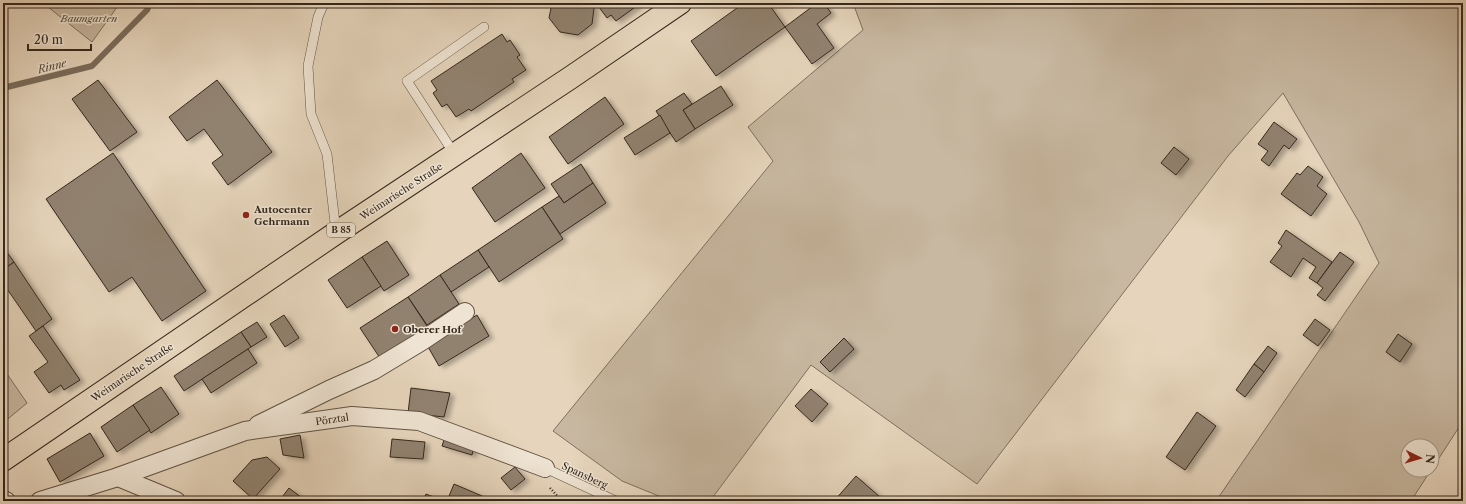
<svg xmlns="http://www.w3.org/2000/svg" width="1466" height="504" font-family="'Libre Caslon Text',serif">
<defs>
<filter id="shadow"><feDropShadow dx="4.5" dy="2.5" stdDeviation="2" flood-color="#0004"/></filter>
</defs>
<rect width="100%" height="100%" fill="#e6d5bc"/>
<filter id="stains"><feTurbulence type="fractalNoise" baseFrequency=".005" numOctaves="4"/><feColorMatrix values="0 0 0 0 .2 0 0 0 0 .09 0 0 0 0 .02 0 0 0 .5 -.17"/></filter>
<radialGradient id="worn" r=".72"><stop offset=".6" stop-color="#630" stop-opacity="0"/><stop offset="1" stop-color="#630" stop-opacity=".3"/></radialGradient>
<g fill="#c8b8a1" stroke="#7e705e">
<path d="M43,3H120L92,42Z"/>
<path d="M853,3H1463V421L1432,469V446H1408V470H1431L1411,501H1216L1379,263L1359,222L1283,93L1228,156L977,484L811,365L710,501H671L622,481L553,431L773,161L748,127L863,30Z"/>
<path d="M3,368L27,403L3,423Z"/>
</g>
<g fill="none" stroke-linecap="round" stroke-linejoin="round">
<path stroke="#7a6c5c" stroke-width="6" d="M3,88L92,66L147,10L150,3"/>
</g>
<g fill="#91826f" stroke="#34281c" filter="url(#shadow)">
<path d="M552,3H596L593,6L594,8L592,24L578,35L560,32L549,18Z"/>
<path d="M596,3H637L638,5L616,21L611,15L607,18Z"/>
<path d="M744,3H768L785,27L716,76L691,41Z"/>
<path d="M817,3H824L831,13L817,24L834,48L812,64L785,27Z"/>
<path d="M502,34L507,42L510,40L520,55L517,57L526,70L512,79L514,82L471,111L469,109L456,117L447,104L442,107L433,93L437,90L431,81Z"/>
<path d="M98,80L137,132L110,151L72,99Z"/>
<path d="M217,80L272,152L228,185L212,163L223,155L204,129L187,141L169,117Z"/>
<path d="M721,86L733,105L695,129L683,110Z"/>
<path d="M684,93L692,104L683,110L695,129L676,142L656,111Z"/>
<path d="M605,97L624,124L568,164L549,137Z"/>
<path d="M660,115L670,133L635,155L624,138Z"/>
<path d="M1274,122L1297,139L1289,149L1284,145L1269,166L1261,160L1268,151L1258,144Z"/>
<path d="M1174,147L1189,159L1176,175L1161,163Z"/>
<path d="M113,153L206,291L162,321L132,277L109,292L46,199Z"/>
<path d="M521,153L545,188L495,222L472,188Z"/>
<path d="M581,164L593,183L564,203L551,184Z"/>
<path d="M1308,166L1323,177L1317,186L1327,194L1311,216L1281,194L1297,173L1300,175Z"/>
<path d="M593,183L606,203L560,234L542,207L559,196L564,203Z"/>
<path d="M542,207L563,239L499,282L478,250Z"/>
<path d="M1286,230L1332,262L1317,283L1309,278L1316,267L1303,258L1291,277L1270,262L1282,246L1278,243Z"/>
<path d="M387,241L409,275L384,291L362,257Z"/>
<path d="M3,247L14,262L3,270Z"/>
<path d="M478,250L489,267L451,292L440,275Z"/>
<path d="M1340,252L1354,262L1325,301L1317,295L1323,288L1317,283Z"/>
<path d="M362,257L381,286L347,308L328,280Z"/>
<path d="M14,262L52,319L36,331L3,283V270Z"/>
<path d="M440,275L459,304L427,325L408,297Z"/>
<path d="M408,297L429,329L382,361L360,328Z"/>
<path d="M284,315L299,338L285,347L270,324Z"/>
<path d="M477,315L489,336L439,366L427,345Z"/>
<path d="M1315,319L1330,330L1318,346L1303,335Z"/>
<path d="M257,322L267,337L251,347L241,332Z"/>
<path d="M43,326L80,380L64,390L61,385L49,393L34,372L48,362L29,336Z"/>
<path d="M241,332L251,347L184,391L174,376Z"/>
<path d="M1398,334L1412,344L1400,362L1386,352Z"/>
<path d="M844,338L854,349L830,372L820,362Z"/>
<path d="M1268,346L1277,353L1264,372L1254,364Z"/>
<path d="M248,349L257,363L211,393L202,379Z"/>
<path d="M1254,364L1264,372L1245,397L1236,390Z"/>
<path d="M161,387L179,414L151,433L133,405Z"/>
<path d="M411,388L450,393L444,417L408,413Z"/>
<path d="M811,389L828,404L812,422L795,406Z"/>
<path d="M133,405L150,430L117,452L101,427Z"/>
<path d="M1197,412L1216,426L1185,470L1166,457Z"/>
<path d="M90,433L104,456L60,482L47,459Z"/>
<path d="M300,435L304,458L283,455L280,439Z"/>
<path d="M445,437L474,445L472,455L442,446Z"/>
<path d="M392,439L425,442L423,459L390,457Z"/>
<path d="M267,457L280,469L253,499L233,481L252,460Z"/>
<path d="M515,467L525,479L511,490L501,478Z"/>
<path d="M856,476L880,497L877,501H834Z"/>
<path d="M454,484L482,496L480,501H447Z"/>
<path d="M289,488L306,501H279Z"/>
<path d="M426,494L444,501H423Z"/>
</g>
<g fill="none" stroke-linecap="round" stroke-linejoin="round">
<g stroke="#605344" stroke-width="10">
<g id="service">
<path d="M324,3L318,17L308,66L311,114L327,154L336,232"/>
<path d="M455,155L407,81L484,27"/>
<path d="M545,468L616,501"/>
</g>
</g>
<g stroke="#605344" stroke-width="20">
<g id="minor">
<path d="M258,425L329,390L374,370L422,341L465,312"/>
<path d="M118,477L176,501"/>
<path d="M3,500L6,501"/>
<path d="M40,501L118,477L245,431L352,416L419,421L545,468"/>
</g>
</g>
<g stroke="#34281c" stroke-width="24">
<path id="primary" d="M3,460L336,233L570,78L680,3"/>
</g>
<path stroke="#34281c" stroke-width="2.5" stroke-dasharray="1 2" stroke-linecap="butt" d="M550,488L562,501"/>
<use href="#service" stroke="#efe4d3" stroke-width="9"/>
<use href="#minor" stroke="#efe4d3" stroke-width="18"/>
<use href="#primary" stroke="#e6d5bc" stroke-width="22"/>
</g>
<g fill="#8f2418" stroke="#efe4d3" stroke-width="1.5">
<circle cx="246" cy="215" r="4"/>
<circle cx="395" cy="329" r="4"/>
</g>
<g text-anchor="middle" stroke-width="3" stroke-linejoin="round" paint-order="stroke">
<rect fill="#efe4d3" stroke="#6c6053" stroke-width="1" x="327" y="223" width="28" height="14" rx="3"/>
<g font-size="9" font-weight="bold" fill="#34281c">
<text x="341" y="233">B 85</text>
</g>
<g font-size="10" font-style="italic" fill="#594c3d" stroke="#efe4d3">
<text x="89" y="22">Baumgarten</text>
</g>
<g font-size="10" fill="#34281c" stroke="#efe4d3">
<text transform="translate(401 191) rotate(-33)" y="4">Weimarische Straße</text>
<text transform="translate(132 372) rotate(-34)" y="4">Weimarische Straße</text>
<text transform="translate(332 419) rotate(-8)" y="4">Pörztal</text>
<text transform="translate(585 475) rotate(25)" y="4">Spansberg</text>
</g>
<g font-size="10" font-weight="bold" fill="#34281c" stroke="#efe4d3" text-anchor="start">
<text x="254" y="213">Autocenter<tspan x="254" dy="12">Gehrmann</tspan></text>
<text x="403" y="333">Oberer Hof</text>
</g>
<g font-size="11" font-style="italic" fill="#574a3c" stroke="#efe4d3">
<text transform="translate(52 66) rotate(-14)" y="4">Rinne</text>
</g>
</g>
<rect width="1466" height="504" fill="none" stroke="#e6d5bc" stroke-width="16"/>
<rect x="4" y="4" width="1458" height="496" fill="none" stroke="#34281c" stroke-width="2"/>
<rect x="8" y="8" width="1450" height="488" fill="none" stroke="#34281c"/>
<g transform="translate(1420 458) rotate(95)"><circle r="19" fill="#efe4d3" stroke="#a4998a"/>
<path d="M0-3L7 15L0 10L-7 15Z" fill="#8f2418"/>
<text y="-6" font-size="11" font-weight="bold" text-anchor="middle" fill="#34281c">N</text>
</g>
<path d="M28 44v6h63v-6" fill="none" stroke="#34281c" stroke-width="2"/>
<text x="34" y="44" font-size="12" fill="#34281c" stroke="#efe4d3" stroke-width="3" paint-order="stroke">20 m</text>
<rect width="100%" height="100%" filter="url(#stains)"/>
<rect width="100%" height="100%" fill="url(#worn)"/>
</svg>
